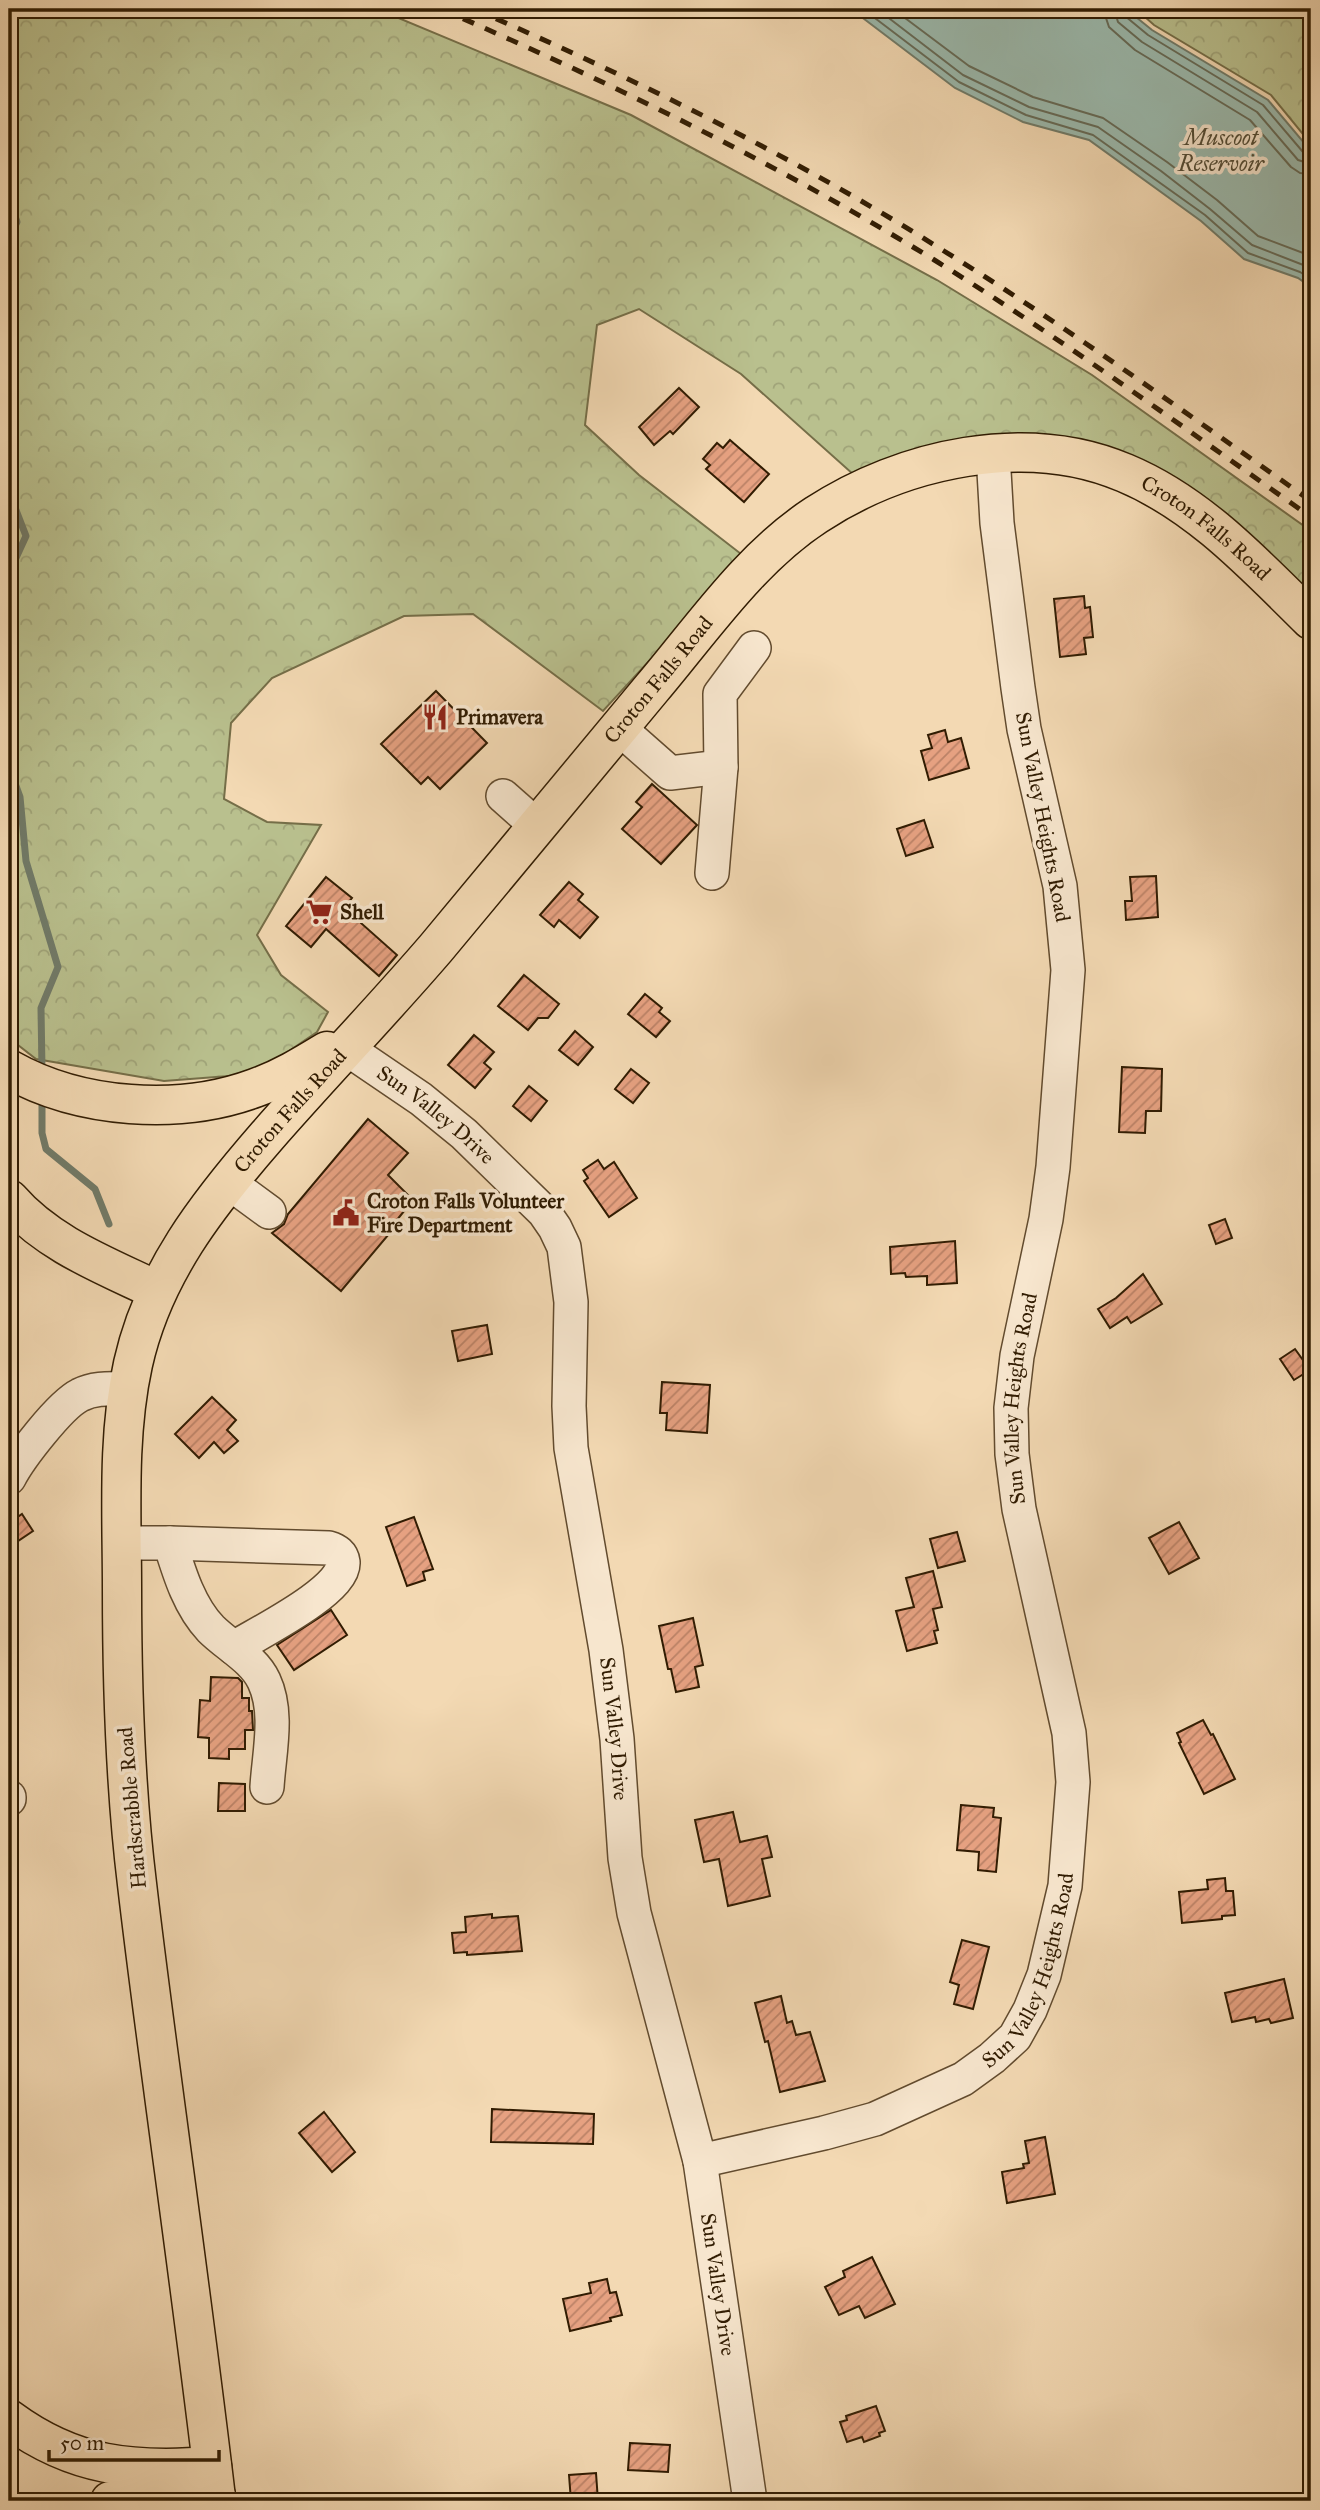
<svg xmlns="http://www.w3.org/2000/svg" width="1320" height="2510" font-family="'IM FELL Great Primer',serif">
<defs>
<pattern id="forest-crowns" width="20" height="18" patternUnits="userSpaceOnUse" patternTransform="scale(1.75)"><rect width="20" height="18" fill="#b9c08e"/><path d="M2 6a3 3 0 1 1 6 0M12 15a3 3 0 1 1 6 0" fill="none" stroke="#a0a479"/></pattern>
<pattern id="building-hatch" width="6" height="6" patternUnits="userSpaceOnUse" patternTransform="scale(1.75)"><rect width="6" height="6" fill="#e6a181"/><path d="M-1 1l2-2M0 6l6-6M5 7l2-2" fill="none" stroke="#bb8267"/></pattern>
</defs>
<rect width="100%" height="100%" fill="#f3d9b3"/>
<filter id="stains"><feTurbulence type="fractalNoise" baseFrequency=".00286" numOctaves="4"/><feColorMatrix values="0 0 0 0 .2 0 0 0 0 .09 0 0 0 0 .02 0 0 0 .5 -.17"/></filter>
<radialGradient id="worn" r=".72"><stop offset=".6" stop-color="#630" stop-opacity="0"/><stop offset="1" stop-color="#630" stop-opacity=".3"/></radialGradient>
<g fill="url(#forest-crowns)" stroke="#756e48" stroke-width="2">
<path d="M9,9H377L631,115L937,280L1092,375L1311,531V595L1087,442L854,475L741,374L639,309L597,325L585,425L639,475L745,557L603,711L473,614L404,616L272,678L231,723L224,799L267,822L321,825L257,935L281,975L328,1012L317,1032L255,1074L164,1081L36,1059L9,1038Z"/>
<path d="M1136,9H1311V144L1271,95L1154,25Z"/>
</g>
<path fill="#9bbaae" stroke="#717b69" stroke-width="2" d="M851,9H1126L1152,30L1268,100L1311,151V287L1298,278L1244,259L1201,221L1089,140L1023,122L955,88Z"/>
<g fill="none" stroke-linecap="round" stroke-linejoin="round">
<g stroke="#666b58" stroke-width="2">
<path d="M863,9L959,82L1026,115L1093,135L1205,215L1248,253L1300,272L1311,279"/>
<path d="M877,9L963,75L1029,107L1098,127L1161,171L1210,209L1252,245L1311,268"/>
<path d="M893,9L969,66L1033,97L1103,118L1167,162L1217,200L1258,236L1311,256"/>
<path d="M1103,9L1109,27L1135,50L1250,120L1291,167L1300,173L1311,174"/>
<path d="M1114,9L1118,22L1142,42L1257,112L1298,160L1311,164"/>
<path d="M1123,9L1125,16L1148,35L1263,105L1303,152L1311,155"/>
</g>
<g stroke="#717b69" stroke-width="7">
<path d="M9,200L17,222L9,238"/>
<path d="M9,436L13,454L14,505L26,536L15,560L9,565"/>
<path d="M9,767L20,797L26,861L58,967L41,1008L42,1069"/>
<path d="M42,1098V1133L46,1149L95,1189L109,1224"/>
</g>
</g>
<g fill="url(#building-hatch)" stroke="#311c02" stroke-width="2">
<path d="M679,388L699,407L673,434L670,431L654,445L639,427Z"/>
<path d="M730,440L769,474L744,502L706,469L710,465L703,459L717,443L723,448Z"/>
<path d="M1084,596L1085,608L1090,607L1093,637L1084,638L1086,654L1060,657L1054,599Z"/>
<path d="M436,691L487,743L440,789L428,777L421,784L381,744Z"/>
<path d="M945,730L948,742L961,738L969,768L929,780L921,751L932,748L928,735Z"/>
<path d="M652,784L697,825L661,864L622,829L642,807L636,802Z"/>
<path d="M924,820L933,847L906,856L897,829Z"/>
<path d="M1156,876L1158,917L1126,920L1125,901H1132L1130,877Z"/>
<path d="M326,877L352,898L344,908L397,955L379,976L326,929L311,947L286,926Z"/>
<path d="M569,882L583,894L578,900L598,917L580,938L559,920L554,927L540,915Z"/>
<path d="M524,975L559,1004L548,1018H538L528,1030L498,1006Z"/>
<path d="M645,994L662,1008L659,1012L670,1021L656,1037L628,1014Z"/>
<path d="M575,1031L593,1047L578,1065L559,1050Z"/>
<path d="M474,1035L494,1052L484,1063L491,1069L475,1088L448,1065Z"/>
<path d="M1122,1067L1162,1069L1161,1111H1146L1145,1133L1119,1132Z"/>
<path d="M631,1069L649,1083L633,1103L615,1089Z"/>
<path d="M529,1086L547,1101L531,1121L513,1106Z"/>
<path d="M368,1119L408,1153L388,1175L413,1200L392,1226L394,1228L341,1291L272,1233L284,1224L288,1214Z"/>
<path d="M598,1160L604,1169L614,1162L637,1198L609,1217L584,1181L588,1178L583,1170Z"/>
<path d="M1225,1219L1232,1238L1216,1244L1209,1225Z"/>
<path d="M955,1241L957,1283L927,1285V1276L906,1277L905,1273L891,1274L890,1247Z"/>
<path d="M1143,1274L1162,1304L1131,1323L1127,1317L1110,1328L1098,1309L1116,1298Z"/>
<path d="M487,1325L492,1354L458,1361L452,1331Z"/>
<path d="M1295,1349L1310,1370L1294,1380L1280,1359Z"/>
<path d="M662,1382L710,1385L707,1433L666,1430L667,1413H660Z"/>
<path d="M212,1397L236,1420L227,1430L238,1441L224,1453L214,1442L199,1458L175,1434Z"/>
<path d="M22,1514L33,1531L18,1541L9,1528V1523Z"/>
<path d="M414,1517L433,1569L423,1572L425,1580L407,1586L386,1527Z"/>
<path d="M1179,1522L1199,1558L1169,1574L1149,1538Z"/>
<path d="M957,1532L965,1561L938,1568L930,1539Z"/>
<path d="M933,1571L942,1607L933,1609L938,1630L934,1631L937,1643L907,1651L896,1611L914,1607L906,1578Z"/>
<path d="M331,1610L347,1635L294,1670L277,1645Z"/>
<path d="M693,1618L703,1665L695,1667L699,1687L676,1692L671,1669H668L659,1626Z"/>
<path d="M211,1677L238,1678L242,1682V1698H249V1711H252L253,1730H245V1749H229V1759L209,1758V1738L198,1737L200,1700L210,1701Z"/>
<path d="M1203,1720L1211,1735L1213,1734L1235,1779L1204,1794L1179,1743L1181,1742L1177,1733Z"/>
<path d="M219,1783L245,1784V1811H218Z"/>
<path d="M961,1805L994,1808L993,1817L1001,1818L996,1872L978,1870L979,1852L957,1850Z"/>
<path d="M733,1812L740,1842L767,1836L772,1857L762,1859L770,1896L728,1906L719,1859L704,1862L695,1820Z"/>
<path d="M1225,1878L1226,1891H1233L1235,1915L1222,1916V1919L1182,1923L1179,1892L1208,1889L1207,1880Z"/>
<path d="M492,1914V1918L518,1916L522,1951L467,1955V1952L454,1953L452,1933L466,1932L465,1917Z"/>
<path d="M962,1940L989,1947L973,2009L954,2004L959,1985L950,1982Z"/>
<path d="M1284,1979L1293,2018L1271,2023L1269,2019L1256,2022L1255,2017L1232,2022L1225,1993Z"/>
<path d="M781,1996L787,2023L792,2021L796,2035L810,2032L825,2081L780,2092L768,2041L765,2042L755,2003Z"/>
<path d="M492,2109L594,2114L593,2144L491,2142Z"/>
<path d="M324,2112L355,2152L332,2172L299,2133Z"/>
<path d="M1045,2137L1055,2194L1007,2203L1002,2172L1024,2168L1023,2164L1029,2163L1025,2141Z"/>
<path d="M872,2257L895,2304L865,2318L859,2306L839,2315L825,2287L845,2277L843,2271Z"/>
<path d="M607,2279L610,2293L616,2292L622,2315L610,2318L611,2321L570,2331L563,2299L591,2293L589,2283Z"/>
<path d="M876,2406L885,2431L879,2433L880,2436L864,2442L862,2437L847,2442L840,2422L847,2420L846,2416Z"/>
<path d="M630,2443L670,2445L668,2472L628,2470Z"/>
<path d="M596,2473L598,2501H571L569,2475Z"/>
</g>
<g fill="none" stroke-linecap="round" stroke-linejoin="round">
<g stroke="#624b2e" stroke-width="36">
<g id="minor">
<path d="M619,728L670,773L721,767L720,694L754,648"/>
<path d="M503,796L537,826"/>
<path d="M712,873L721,767"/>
<path id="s1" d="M346,1048L421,1099L464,1134L544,1212L555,1228L564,1247L571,1302L569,1406L571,1448L606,1650L617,1739L625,1858L634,1913L700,2161L750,2501"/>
<path d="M228,1182L269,1212"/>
<path d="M9,1478C20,1457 60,1405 80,1395C95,1387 112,1389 128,1389"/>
<path d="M122,1543H170C179,1572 189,1606 211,1629C228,1646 254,1659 264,1681C279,1713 269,1753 267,1787"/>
<path d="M170,1543L329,1548C336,1550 342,1554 343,1562C346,1590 256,1634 234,1648"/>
<path d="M9,1797V1799"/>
<path id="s2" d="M700,2161L824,2133L875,2119L963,2079L992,2058L1015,2037L1030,2010L1044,1975L1065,1886L1073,1782L1069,1733L1019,1509L1012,1454L1011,1408L1017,1356L1046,1219L1053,1167L1068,970L1060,886L1024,729L1018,688L997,523L993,454"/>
</g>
</g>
<g stroke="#311c02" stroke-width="41">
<g id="major">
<path d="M9,1069C80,1109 179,1116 255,1088C281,1079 304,1065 327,1051"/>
<path d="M9,1199C48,1244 104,1265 156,1290"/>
<path id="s3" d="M216,2498C199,2353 179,2209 160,2065C152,2005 144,1944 137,1884C125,1786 122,1687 122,1588C122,1514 117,1437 133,1364C153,1274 207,1205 267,1136C322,1073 381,1012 436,948C508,862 580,775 652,688C702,629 750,558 816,515C903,458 1027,431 1125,473C1199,504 1255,565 1311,620"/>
</g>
</g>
<g stroke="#311c02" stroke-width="41">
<g id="highway">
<path d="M9,2419C74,2467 133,2472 212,2466"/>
<path d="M110,2501L216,2496"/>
</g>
</g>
<use href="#minor" stroke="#f7e6ce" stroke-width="33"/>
<use href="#major" stroke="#f3d9b3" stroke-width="38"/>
<use href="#highway" stroke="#f3d9b3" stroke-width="38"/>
<g stroke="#311c02" stroke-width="5" stroke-dasharray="12 12" stroke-linecap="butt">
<path d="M441,9C611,83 778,164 936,261C1065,341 1187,430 1311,517"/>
<path d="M474,9C635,79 795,157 944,251C1070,329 1190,416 1311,501"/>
</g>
</g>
<defs>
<g id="restaurant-bare" transform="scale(2.1)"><path d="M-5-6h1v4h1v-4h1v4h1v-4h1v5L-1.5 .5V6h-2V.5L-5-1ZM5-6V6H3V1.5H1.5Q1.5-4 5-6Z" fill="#8f2418" stroke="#f7e6ce" stroke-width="2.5" paint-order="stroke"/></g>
<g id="supermarket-bare" transform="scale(2.1)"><path d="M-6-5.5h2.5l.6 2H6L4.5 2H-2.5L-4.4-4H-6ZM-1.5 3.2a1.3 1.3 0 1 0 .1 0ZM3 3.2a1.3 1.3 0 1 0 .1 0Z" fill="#8f2418" stroke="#f7e6ce" stroke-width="2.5" paint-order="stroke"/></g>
<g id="civic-bare" transform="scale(2.1)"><path d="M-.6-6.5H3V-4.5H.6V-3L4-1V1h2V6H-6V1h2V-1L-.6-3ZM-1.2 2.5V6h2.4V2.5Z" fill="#8f2418" stroke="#f7e6ce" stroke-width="2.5" paint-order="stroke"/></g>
</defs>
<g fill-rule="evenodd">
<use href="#restaurant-bare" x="435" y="717"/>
<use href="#supermarket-bare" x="319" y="912"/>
<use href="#civic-bare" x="346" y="1213"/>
</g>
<g text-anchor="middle" stroke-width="7" stroke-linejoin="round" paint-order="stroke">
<g font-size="21" fill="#311c02" stroke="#f7e6ce">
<text dy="7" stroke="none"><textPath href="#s3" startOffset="2660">Croton Falls Road</textPath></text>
<text dy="7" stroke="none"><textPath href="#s3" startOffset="2009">Croton Falls Road</textPath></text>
<text transform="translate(1043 817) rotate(79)" y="7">Sun Valley Heights Road</text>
<text dy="7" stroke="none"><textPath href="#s3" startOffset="1442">Croton Falls Road</textPath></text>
<text dy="7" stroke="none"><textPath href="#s1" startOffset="112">Sun Valley Drive</textPath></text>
<text dy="7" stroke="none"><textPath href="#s2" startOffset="998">Sun Valley Heights Road</textPath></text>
<text dy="7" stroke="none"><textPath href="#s1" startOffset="784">Sun Valley Drive</textPath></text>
<text transform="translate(132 1808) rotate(-95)" y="7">Hardscrabble Road</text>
<text dy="7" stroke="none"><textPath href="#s2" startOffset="410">Sun Valley Heights Road</textPath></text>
<text dy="7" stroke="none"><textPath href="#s1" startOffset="1351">Sun Valley Drive</textPath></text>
</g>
<g font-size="21" font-weight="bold" fill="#311c02" stroke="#f7e6ce" text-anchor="start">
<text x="456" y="724">Primavera</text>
<text x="340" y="919">Shell</text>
<text x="367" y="1208">Croton Falls Volunteer<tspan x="367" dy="24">Fire Department</tspan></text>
</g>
<g font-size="23" font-style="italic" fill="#514b36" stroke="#f7e6ce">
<text x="1221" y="145">Muscoot<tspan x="1221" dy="26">Reservoir</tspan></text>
</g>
</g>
<rect width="1320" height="2510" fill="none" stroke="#f3d9b3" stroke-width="35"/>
<rect x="10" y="10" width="1299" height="2489" fill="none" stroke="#311c02" stroke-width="3.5"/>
<rect x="18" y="18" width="1285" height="2475" fill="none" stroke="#311c02" stroke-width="2"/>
<path d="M49 2450v10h170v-10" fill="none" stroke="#311c02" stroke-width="3.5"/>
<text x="60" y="2450" font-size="21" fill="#311c02" stroke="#f7e6ce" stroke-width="5" paint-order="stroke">50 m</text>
<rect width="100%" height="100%" filter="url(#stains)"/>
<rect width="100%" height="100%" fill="url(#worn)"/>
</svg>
